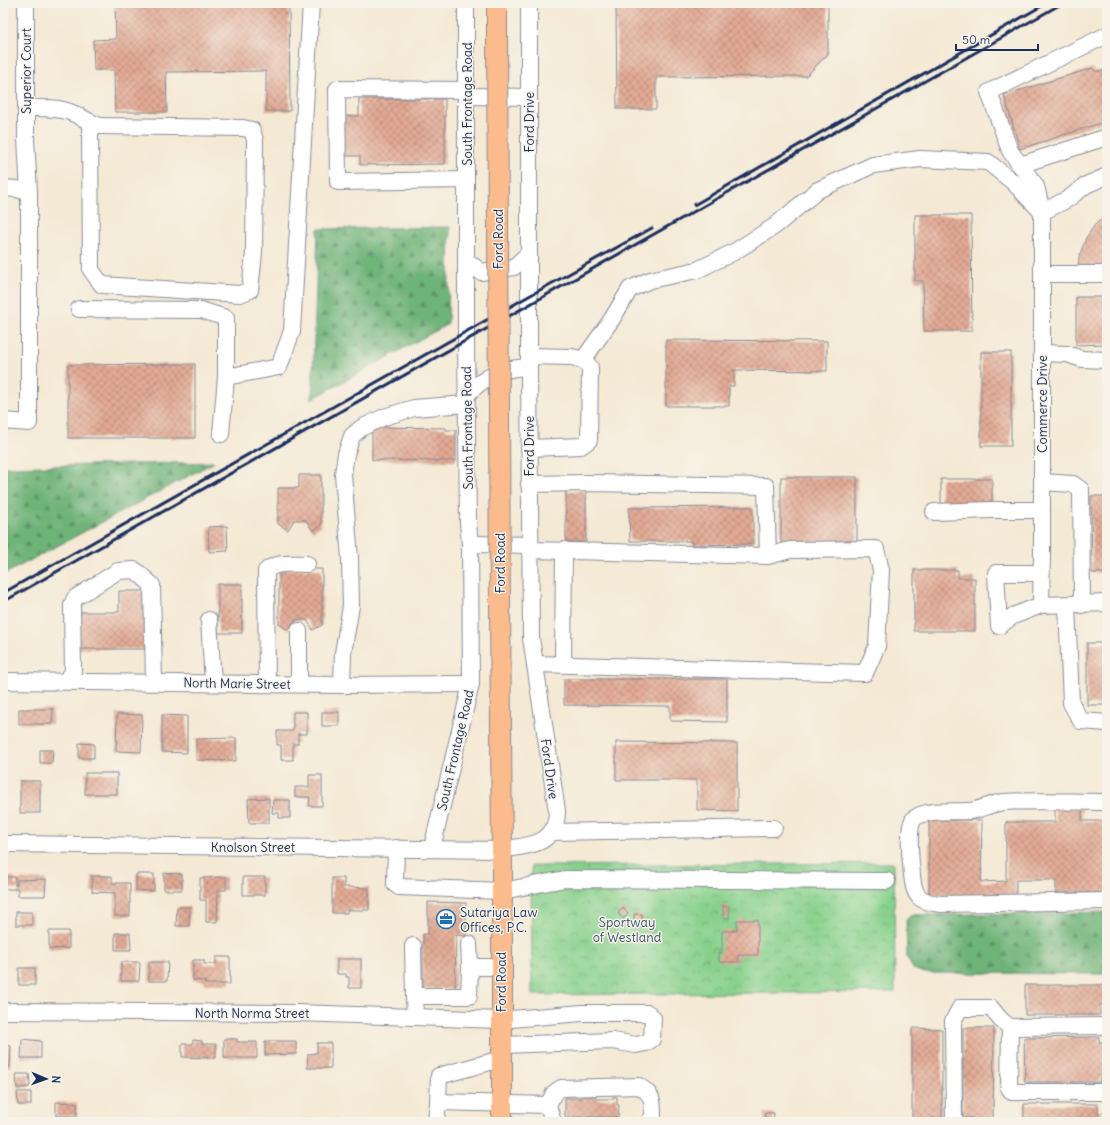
<svg xmlns="http://www.w3.org/2000/svg" width="1110" height="1125" font-family="Delius,sans-serif">
<defs>
<pattern id="forest-firs" width="22" height="20" patternUnits="userSpaceOnUse"><rect width="22" height="20" fill="#6eb378"/><path d="M5 1l3.5 6h-7zM16 11l3.5 6h-7z" fill="#5a9266"/></pattern>
<pattern id="park-crowns" width="20" height="18" patternUnits="userSpaceOnUse"><rect width="20" height="18" fill="#88d18c"/><path d="M2 6a3 3 0 1 1 6 0M12 15a3 3 0 1 1 6 0" fill="none" stroke="#6eaa76"/></pattern>
<pattern id="building-cross-hatch" width="8" height="8" patternUnits="userSpaceOnUse"><rect width="8" height="8" fill="#e3aa94"/><path d="M0 0l8 8M0 8l8-8" fill="none" stroke="#b78b7c"/></pattern>
</defs>
<rect width="100%" height="100%" fill="#f7f3e8"/>
<filter id="ink" filterUnits="userSpaceOnUse"><feTurbulence type="fractalNoise" baseFrequency=".025" numOctaves="2"/><feDisplacementMap in="SourceGraphic" scale="8" xChannelSelector="R" yChannelSelector="G"/><feConvolveMatrix kernelMatrix="1 2 1 2 8 2 1 2 1" color-interpolation-filters="sRGB"/></filter>
<filter id="wash" filterUnits="userSpaceOnUse"><feTurbulence type="fractalNoise" baseFrequency=".012" numOctaves="4" result="noise"/><feDisplacementMap in="SourceGraphic" scale="16" xChannelSelector="R" yChannelSelector="G"/><feGaussianBlur stdDeviation="0.9" result="paint"/><feColorMatrix in="noise" values="0 0 0 0 0 0 0 0 0 0 0 0 0 0 0 0 0 1.4 0 .05"/><feComposite in="paint" operator="in"/></filter>
<g filter="url(#wash)">
<rect width="100%" height="100%" fill="#f4e9d4"/>
<g fill="url(#forest-firs)" stroke="#44716b">
<path d="M450,227L448,324L312,399L318,229Z"/>
<path d="M215,462L3,575V467Z"/>
<path d="M1107,912V974L924,973L913,969L907,958L906,919L910,915Z"/>
</g>
<path fill="url(#park-crowns)" stroke="#528075" d="M894,863L895,992L532,995L531,866Z"/>
<g id="blocks">
<g fill="url(#building-cross-hatch)">
<path d="M115,3H289L290,111H266V71L166,72L167,112H115L114,70H94L93,40L116,39Z"/>
<path d="M616,3H828V54L806,76L656,77V109H617Z"/>
<path d="M1093,68L1094,71H1107V121L1020,149L1004,95Z"/>
<path d="M359,99H445V164L360,165V156H342V116H359Z"/>
<path d="M1107,214V269L1078,270L1079,257L1086,238L1095,225Z"/>
<path d="M915,215H971L972,331H924L923,281H915Z"/>
<path d="M1076,297H1107V352L1106,344L1076,345Z"/>
<path d="M666,340L827,341V371L734,370V386H729V406H666Z"/>
<rect x="981" y="352" width="30" height="94"/>
<path d="M195,364V438H68V365Z"/>
<path d="M372,427L446,428V430H456V461L372,460Z"/>
<path d="M299,475H321V525L313,531L306,520H294L288,530L278,524V488H299Z"/>
<rect x="781" y="477" width="76" height="68"/>
<rect x="941" y="479" width="51" height="25"/>
<rect x="566" y="491" width="20" height="51"/>
<path d="M1091,496H1107V573H1092Z"/>
<path d="M753,507V544L692,545V541H630L629,508Z"/>
<path d="M227,526L228,551L209,552L208,527Z"/>
<path d="M279,569H322V625L313,630L307,620H295L288,630L279,624Z"/>
<path d="M914,570H958V578H975V631H914Z"/>
<rect x="218" y="584" width="24" height="49"/>
<path d="M119,591H146L147,649H78V612H119Z"/>
<rect x="1087" y="643" width="20" height="62"/>
<path d="M564,679H727V722L670,721V706L564,705Z"/>
<path d="M19,709H53L52,724H19Z"/>
<path d="M293,712H307V734H298V744H293V760H281V745H277V731H293Z"/>
<rect x="322" y="712" width="17" height="14"/>
<path d="M117,714L142,715L141,752L116,751Z"/>
<path d="M162,715L187,716V753L162,752Z"/>
<path d="M236,738V761L196,760V739Z"/>
<path d="M616,742L737,743V811L697,810V780H616Z"/>
<path d="M79,743L94,744V758H79Z"/>
<path d="M40,750H53L52,763H40Z"/>
<rect x="85" y="773" width="32" height="21"/>
<path d="M309,775H322V806H309L310,797H295V787H309Z"/>
<rect x="20" y="781" width="20" height="32"/>
<path d="M269,798V823H249L248,799Z"/>
<path d="M273,800H290V818H279V813H272Z"/>
<path d="M1055,808H1082V821H1107V893H1056V880H1016V896H929V820H982L981,882L1006,881V822H1055Z"/>
<path d="M164,873L182,874V890H164Z"/>
<path d="M136,874H154V891L136,890Z"/>
<path d="M92,876H112V883H130V916H115V893L92,892Z"/>
<path d="M3,877H15V885H17V880L46,879L45,896H18V889H3Z"/>
<path d="M226,877V890H218L217,922H206V900H200V878Z"/>
<rect x="243" y="877" width="22" height="18"/>
<path d="M332,878H344V887L369,888V910H347V913H332Z"/>
<path d="M428,902L466,903V936L456,935L455,989H423V934H428Z"/>
<rect x="723" y="906" width="6" height="12"/>
<path d="M177,907H190L189,926H176Z"/>
<path d="M623,908L628,914L623,919L618,913Z"/>
<rect x="16" y="912" width="16" height="13"/>
<path d="M634,914H642V927H635Z"/>
<path d="M737,920H758V955H738V962H719V953H722V931H737Z"/>
<path d="M49,931H69V948L49,949Z"/>
<path d="M115,933H130L131,950H115Z"/>
<path d="M216,957H230V984H205V981L193,980V960H204V964H216Z"/>
<path d="M337,959H361V988H349V977H346V974H337Z"/>
<path d="M121,962H140L139,981H121Z"/>
<path d="M149,962H168L167,981H149Z"/>
<rect x="19" y="968" width="16" height="17"/>
<path d="M1025,985H1107V1005H1100V1015H1025Z"/>
<path d="M912,1028L942,1029V1118H932V1122H912Z"/>
<path d="M963,1028H994L993,1122H973V1118H963Z"/>
<path d="M1099,1037V1042H1107V1077H1100V1082H1025L1024,1038Z"/>
<path d="M22,1039L41,1041V1058H21Z"/>
<path d="M224,1039H237V1042H257V1058H224Z"/>
<path d="M193,1040L202,1041V1044H216V1058L182,1057V1044H193Z"/>
<path d="M265,1041H296V1054L265,1055Z"/>
<path d="M317,1043H331V1068H307L308,1054L317,1053Z"/>
<path d="M3,1045L11,1046L10,1067L3,1066Z"/>
<path d="M16,1074H29L30,1087L17,1088Z"/>
<path d="M17,1092H31V1105H18Z"/>
<path d="M583,1096H596V1099H613V1097H617V1105H619L618,1117H565V1098H583Z"/>
<path d="M56,1102L77,1103V1116H56Z"/>
<path d="M1024,1104H1098V1113H1107V1122H1024Z"/>
<path d="M765,1113H774L773,1122H764Z"/>
<rect x="303" y="1119" width="33" height="3"/>
</g>
</g>
</g>
<g filter="url(#ink)">
<use href="#blocks" fill-opacity="0" stroke="#888c99" stroke-width="1"/>
<g fill="none" stroke-linecap="round" stroke-linejoin="round">
<g stroke="#888c99" stroke-width="18">
<g id="minor">
<path d="M26,3V138L29,193"/>
<path d="M467,96L528,97"/>
<path d="M26,108C40,108 56,107 70,112C81,116 89,123 101,126L243,128L252,130L255,140L254,253L250,290L240,294L102,285L91,270L90,124"/>
<path d="M1020,165L1107,137"/>
<path d="M1107,176L1086,185L1068,199L1042,212V554L1041,605L1107,603"/>
<path d="M466,180L338,182L337,89L467,90"/>
<path d="M3,188L17,189L29,193V423L3,421"/>
<path d="M1042,212L1036,186L1010,151L989,92L1107,35"/>
<path d="M466,260L481,272L514,267L529,253"/>
<path d="M1042,274H1107"/>
<path d="M79,309L201,310L226,318V377L279,367L292,331L311,3"/>
<path d="M1042,353L1067,354L1082,359L1107,360"/>
<path d="M529,356L572,357L583,360L590,367L589,440L581,446L529,448"/>
<path d="M583,360L612,319L630,289L650,280L697,270L734,252L775,226L818,190L873,165L920,159L988,162L1013,182L1042,212"/>
<path d="M466,395C486,376 500,368 529,367"/>
<path d="M221,434L226,377"/>
<path d="M1042,482L1073,484L1081,490L1082,605"/>
<path d="M529,484L588,483L766,486L768,556"/>
<path d="M934,512L991,510H1042"/>
<path d="M470,544L530,545"/>
<path d="M531,550L768,556L790,550L876,549L881,570L877,646L865,673L535,664"/>
<path d="M1041,605L1013,616L999,626L996,573H1041"/>
<path d="M1067,605L1071,703L1081,721L1107,723"/>
<path d="M209,620L213,682"/>
<path d="M299,631V684"/>
<path d="M563,664L564,550"/>
<path d="M3,681L342,685L471,684"/>
<path d="M66,681L73,672L72,605L75,598L118,571L135,570L152,585L154,682"/>
<path d="M267,684L266,571C276,561 294,564 307,564"/>
<path d="M342,685L343,653L351,606L350,558L343,474L346,454L352,436L361,428L384,417L414,408L466,404"/>
<path d="M1107,802C1073,802 1038,800 1004,802C992,803 981,810 969,811C956,812 921,808 913,820C907,831 911,862 912,875C914,897 919,902 941,904L1107,901"/>
<path d="M552,832L774,828"/>
<path d="M3,844L502,850C528,845 557,846 557,811L531,638L529,367V3"/>
<path d="M396,848L395,884L399,887L502,891L565,879L887,881"/>
<path d="M432,848L471,684L470,544L468,523L466,341V3"/>
<path d="M469,944L470,967"/>
<path d="M413,946L414,996"/>
<path d="M3,1011L297,1013L501,1020L582,1013H648L653,1018L652,1039L646,1043L636,1045L613,1041L501,1045"/>
<path d="M415,1017L414,996H469L470,967H501"/>
<path d="M1010,1027L1009,1088L1012,1092H1107"/>
<path d="M438,1102L439,1076L501,1059"/>
<path d="M436,1122L438,1102L548,1105"/>
<path d="M553,1122L548,1105L554,1093L561,1088L639,1086C653,1095 653,1100 653,1116L649,1122"/>
<path d="M954,1122L953,1021L960,1008H991L1001,1020L1010,1027L1107,1026"/>
</g>
</g>
<g stroke="#888c99" stroke-width="22">
<g id="major">
<path d="M497,3V35"/>
<path d="M500,607L502,850V1122"/>
</g>
</g>
<use href="#minor" stroke="#fff" stroke-width="16"/>
<use href="#major" stroke="#fbbb8c" stroke-width="20"/>
<g stroke="#1b2f5e" stroke-width="3">
<path d="M694,205L1047,3"/>
<path d="M3,593L529,296L652,228"/>
<path d="M3,602L1063,3"/>
</g>
<g stroke="#888c99" stroke-width="22" stroke-linecap="butt">
<path id="major-bridge" d="M497,35L500,607"/>
</g>
<use href="#major-bridge" stroke="#fbbb8c" stroke-width="20"/>
</g>
</g>
<defs>
<g id="office-ring" transform="scale(1)"><circle r="9.5" fill="#f7f3e8" stroke="#1f6fb2" stroke-width="1.5"/><path d="M-6-3h4V-5.5h4V-3h4V5H-6ZM-1-4.5V-3h2v-1.5ZM-6 0V1H6V0Z" fill="#1f6fb2"/></g>
</defs>
<g fill-rule="evenodd">
<use href="#office-ring" x="446" y="919"/>
</g>
<g text-anchor="middle" stroke-width="3" stroke-linejoin="round" paint-order="stroke">
<g font-size="13" fill="#1b2f5e" stroke="#f7f3e8">
<text transform="translate(26 71) rotate(-90)" y="5">Superior Court</text>
<text transform="translate(467 104) rotate(-90)" y="5">South Frontage Road</text>
<text transform="translate(529 122) rotate(-90)" y="5">Ford Drive</text>
<text transform="translate(498 239) rotate(-90)" y="5">Ford Road</text>
<text transform="translate(1042 404) rotate(-90)" y="5">Commerce Drive</text>
<text transform="translate(467 428) rotate(-91)" y="5">South Frontage Road</text>
<text transform="translate(529 446) rotate(-90)" y="5">Ford Drive</text>
<text transform="translate(500 563) rotate(-90)" y="5">Ford Road</text>
<text transform="translate(237 683) rotate(1)" y="5">North Marie Street</text>
<text transform="translate(455 750) rotate(-77)" y="5">South Frontage Road</text>
<text transform="translate(550 769) rotate(82)" y="5">Ford Drive</text>
<text x="253" y="852">Knolson Street</text>
<text transform="translate(501 982) rotate(-90)" y="5">Ford Road</text>
<text x="252" y="1018">North Norma Street</text>
</g>
<g font-size="13" fill="#1b2f5e" stroke="#f7f3e8" text-anchor="start">
<text x="460" y="917">Sutariya Law<tspan x="460" dy="15">Offices, P.C.</tspan></text>
</g>
<g font-size="13" fill="#36586a" stroke="#f7f3e8">
<text x="627" y="927">Sportway<tspan x="627" dy="15">of Westland</tspan></text>
</g>
</g>
<rect width="1110" height="1125" fill="none" stroke="#f7f3e8" stroke-width="16"/>
<g transform="translate(46 1079) rotate(92)" stroke="#f7f3e8" stroke-width="3" paint-order="stroke">
<path d="M0-3L7 15L0 10L-7 15Z" fill="#1b2f5e"/>
<text y="-6" font-size="11" font-weight="bold" text-anchor="middle" fill="#1b2f5e">N</text>
</g>
<path d="M956 44v6h82v-6" fill="none" stroke="#1b2f5e" stroke-width="2"/>
<text x="962" y="44" font-size="12" fill="#1b2f5e" stroke="#f7f3e8" stroke-width="3" paint-order="stroke">50 m</text>
</svg>
